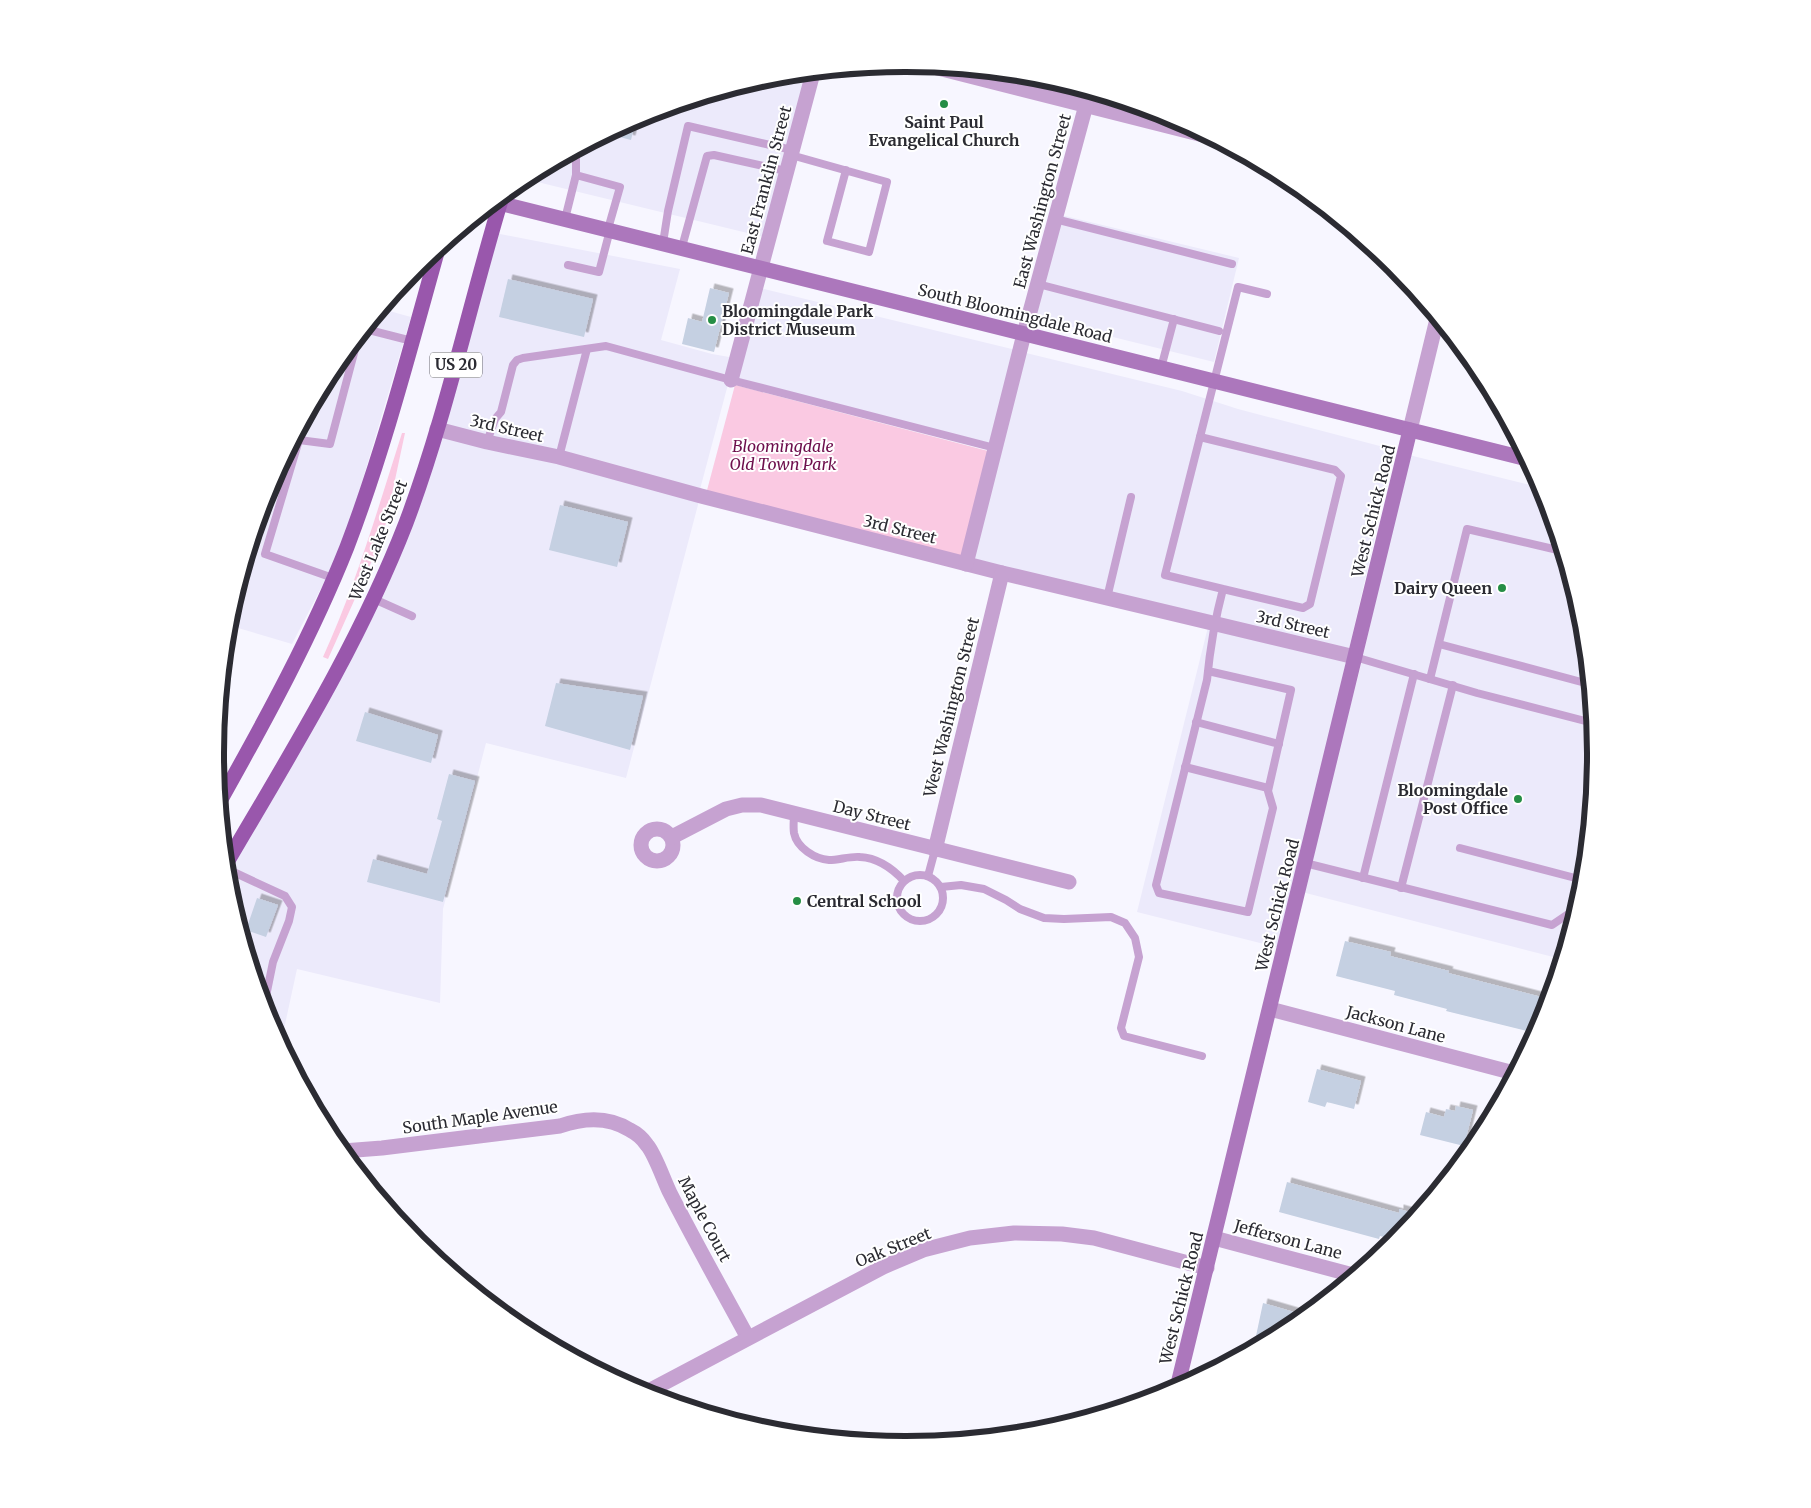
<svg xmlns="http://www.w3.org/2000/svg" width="1811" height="1508" font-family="Merriweather,serif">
<defs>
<filter id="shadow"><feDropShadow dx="4.5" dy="-4.5" stdDeviation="0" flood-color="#0004"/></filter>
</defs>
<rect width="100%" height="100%" fill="#f7f6ff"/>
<g fill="#eceafb">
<path d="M808,73L764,237L525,179L642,116L771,77Z"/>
<path d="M1061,215L1239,258L1214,362L1036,318Z"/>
<path d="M490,232L680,269L661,340L712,354L735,358L699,493L434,421Z"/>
<path d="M760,288L1016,350L993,444L735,378Z"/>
<path d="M382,309L411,317L343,546L292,644L228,625L268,490L332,370Z"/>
<path d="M1022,352L1182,391L1238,409L1395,450L1280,948L1137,912L1208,627L970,561Z"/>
<path d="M434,428L699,501L626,778L486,743L443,909L440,1003L297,969L281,1043L268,1018L228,888L227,871L392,573Z"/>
<path d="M1409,455L1542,488L1583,620L1596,754L1582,889L1561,959L1302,892L1361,665Z"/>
</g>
<g fill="#fac9e2">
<path d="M735,385L988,451L962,557L706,494Z"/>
<path d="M402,433H405L383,536L328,659L323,657C356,585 378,508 402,433Z"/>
</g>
<g fill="#c5d0e2" filter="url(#shadow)">
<path d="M636,119L631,140L608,134L627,124Z"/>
<path d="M508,279L593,299L584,337L499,317Z"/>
<path d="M710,288L729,293L714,352L682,344L688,318L702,322Z"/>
<path d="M560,505L628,522L617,567L549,550Z"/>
<path d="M556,683L643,696L630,750L545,726Z"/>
<path d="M365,712L438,735L431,763L356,741Z"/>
<path d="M449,774L475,781L443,902L367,882L373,859L427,874L442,821L437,819Z"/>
<path d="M257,898L278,905L266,937L246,930Z"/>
<path d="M1345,941L1391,952L1390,956L1449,971L1448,973L1549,999L1543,1018L1535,1033L1446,1011L1447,1009L1394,995L1395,991L1336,976Z"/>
<path d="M1317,1069L1361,1081L1354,1109L1327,1102L1325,1107L1308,1102Z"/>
<path d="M1456,1106L1473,1110L1464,1146L1420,1135L1426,1112L1444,1117L1446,1109L1455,1111Z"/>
<path d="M1287,1182L1399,1213V1209L1417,1214L1395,1240L1380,1236L1379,1239L1279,1212Z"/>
<path d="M1263,1303L1304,1315L1289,1328L1269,1339L1256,1336Z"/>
</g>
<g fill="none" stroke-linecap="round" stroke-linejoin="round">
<g stroke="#c6a2d1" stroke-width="8">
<path d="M573,153L576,156V175"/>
<path d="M791,155L887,182L869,252L827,241L846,170"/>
<path d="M565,219L576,175L620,187L608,229"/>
<path d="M1055,219L1232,264"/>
<path d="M663,243L668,211L688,126L792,150"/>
<path d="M682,247L707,156L714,155L786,171"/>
<path d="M568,265L599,272L610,230"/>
<path d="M1038,284L1219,331"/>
<path d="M365,329L412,341"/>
<path d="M1161,368L1174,319"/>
<path d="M1200,437L1238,287L1267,294"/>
<path d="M487,442L495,419L501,412L513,365L517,360L523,358L606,346L731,380L995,448"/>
<path d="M559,457L587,349"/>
<path d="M333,578L265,554L299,440L330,444L358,338"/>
<path d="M1107,598L1131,497"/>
<path d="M374,599L412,616"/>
<path d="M1439,644L1589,684"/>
<path d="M1355,657L1477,693L1593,723"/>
<path d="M1208,671L1291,690L1268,791L1273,808L1248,912L1159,893L1156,885L1207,680C1210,649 1215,619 1223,589L1303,608L1310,604L1341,476L1335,470L1200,437L1165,575L1223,589"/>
<path d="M1430,679L1467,529L1562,551"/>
<path d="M1196,722L1279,744"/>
<path d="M1185,767L1268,788"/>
<path d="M794,813C794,819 793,827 794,833C797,848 815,859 829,860C839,860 850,856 860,857C878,858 893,869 904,881"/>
<path d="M1460,848L1583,880"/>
<path d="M1305,863L1552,925L1577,908"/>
<path d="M227,869L285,896L292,907L289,921L273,962L264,1006"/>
<circle cx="920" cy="898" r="23"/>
<path d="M928,876L935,850"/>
<path d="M1363,878L1414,674"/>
<path d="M941,887L961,885L984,889L1006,900L1020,909L1044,918L1064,919L1111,917L1125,923L1135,938L1139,957L1121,1028L1124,1036L1202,1056"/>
<path d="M1401,888L1453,685"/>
</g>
<g stroke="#c6a2d1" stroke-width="15">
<path d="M934,67L1207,136"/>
<path d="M731,380L813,73"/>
<path d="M437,429L487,442L559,457L701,496L1002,573L1355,657"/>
<path d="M1410,430L1437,319"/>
<path d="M966,564L1024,334L1086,105"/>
<circle cx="657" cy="845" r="16"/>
<path d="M672,837L726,809L742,805H761L1069,882"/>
<path d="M935,850L1002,573"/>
<path d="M1270,1009L1514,1073"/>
<path d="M343,1151L382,1148L560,1126C583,1118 608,1116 630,1130C636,1133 643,1139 647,1145C655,1154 664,1181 670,1193C695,1242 722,1290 748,1338"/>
<path d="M1214,1238L1353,1275"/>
<path d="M645,1393L883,1267L923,1250L970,1238L1014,1233L1062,1234L1094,1238L1207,1268"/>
</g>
<g stroke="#ac77bc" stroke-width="15">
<path d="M495,202L1527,459"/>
<path d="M1177,1388L1410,430"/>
</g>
<g stroke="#9957ac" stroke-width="15">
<path d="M220,801C266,719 312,635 347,547C384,450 410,349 438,249"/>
<path d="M226,864C291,753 359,644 406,523C446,417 469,306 502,197"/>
</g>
</g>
<g fill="#268e45" stroke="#fff" stroke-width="2">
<circle cx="944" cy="104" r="5"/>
<circle cx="712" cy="320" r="5"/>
<circle cx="1502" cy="588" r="5"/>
<circle cx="1518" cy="799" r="5"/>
<circle cx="797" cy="901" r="5"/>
</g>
<g text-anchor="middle" stroke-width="4" stroke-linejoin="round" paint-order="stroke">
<rect fill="#fff" stroke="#6b6b70" stroke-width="1" x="430" y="352.5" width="52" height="25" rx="4"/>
<g font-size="15" font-weight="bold" fill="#2b2b32">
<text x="456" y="370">US 20</text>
</g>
<g font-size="16" font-weight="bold" fill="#2b2b32" stroke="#fff" text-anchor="start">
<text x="944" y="128" text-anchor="middle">Saint Paul<tspan x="944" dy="18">Evangelical Church</tspan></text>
<text x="722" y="317">Bloomingdale Park<tspan x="722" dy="18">District Museum</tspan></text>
<text x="1492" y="594" text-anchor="end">Dairy Queen</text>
<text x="1508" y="796" text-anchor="end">Bloomingdale<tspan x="1508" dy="18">Post Office</tspan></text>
<text x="807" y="907">Central School</text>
</g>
<g font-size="16" fill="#2b2b32" stroke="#fff">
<text transform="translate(766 180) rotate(-75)" y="6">East Franklin Street</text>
<text transform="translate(1042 201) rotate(-75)" y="6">East Washington Street</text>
<text transform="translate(1015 313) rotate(14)" y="6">South Bloomingdale Road</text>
<text transform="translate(507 428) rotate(13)" y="6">3rd Street</text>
<text transform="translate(1373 511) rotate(-76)" y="6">West Schick Road</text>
<text transform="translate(900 529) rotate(14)" y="6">3rd Street</text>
<text transform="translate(378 540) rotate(-68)" y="6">West Lake Street</text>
<text transform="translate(1293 624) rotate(13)" y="6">3rd Street</text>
<text transform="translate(951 707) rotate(-76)" y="6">West Washington Street</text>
<text transform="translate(872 815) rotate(14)" y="6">Day Street</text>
<text transform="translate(1277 905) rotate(-76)" y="6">West Schick Road</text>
<text transform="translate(1396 1024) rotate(15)" y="6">Jackson Lane</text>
<text transform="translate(480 1117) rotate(-8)" y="6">South Maple Avenue</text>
<text transform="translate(705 1219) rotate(62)" y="6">Maple Court</text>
<text transform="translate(1288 1239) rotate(15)" y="6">Jefferson Lane</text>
<text transform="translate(893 1247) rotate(-22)" y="6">Oak Street</text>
<text transform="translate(1181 1298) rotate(-76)" y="6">West Schick Road</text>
</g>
<g font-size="16" font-style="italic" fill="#6d0e4c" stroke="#fff">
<text x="783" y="452">Bloomingdale<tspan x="783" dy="18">Old Town Park</tspan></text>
</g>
</g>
<path d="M0 0H1811V1508H0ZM905 72H906A681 681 0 0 1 1587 753V755A681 681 0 0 1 906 1436H905A681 681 0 0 1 224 755V753A681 681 0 0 1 905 72Z" fill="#fff" fill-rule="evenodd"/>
<path fill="none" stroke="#2b2b32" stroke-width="6" d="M905 72H906A681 681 0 0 1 1587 753V755A681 681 0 0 1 906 1436H905A681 681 0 0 1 224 755V753A681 681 0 0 1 905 72Z"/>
</svg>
